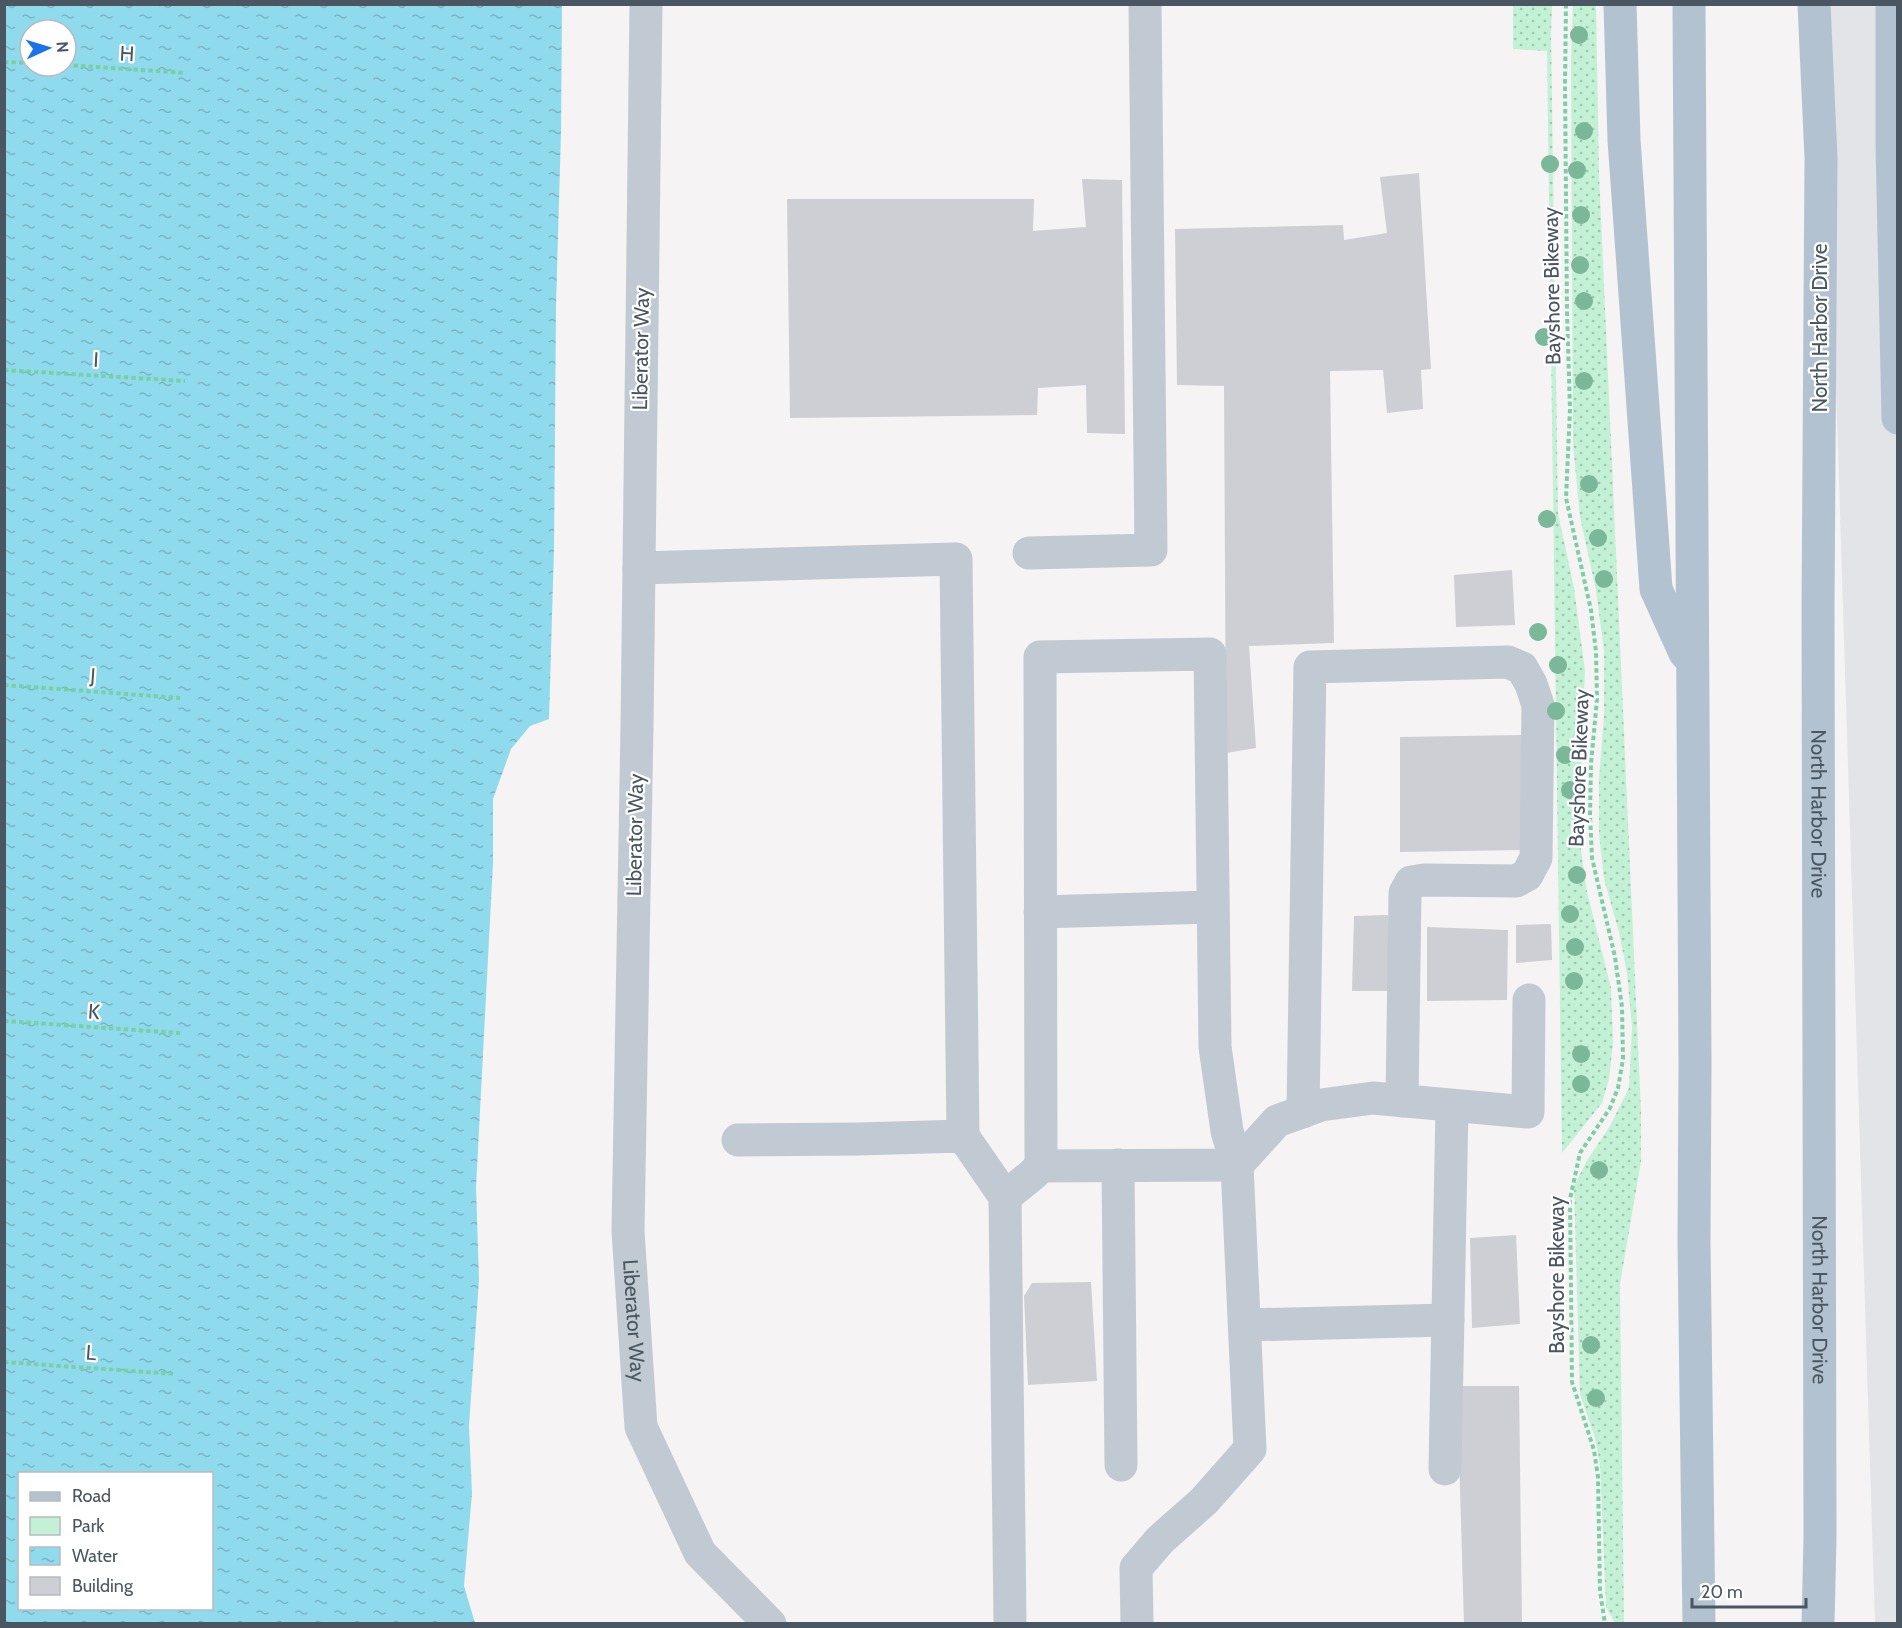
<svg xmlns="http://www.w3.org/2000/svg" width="1902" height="1628" font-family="Cabin,sans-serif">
<defs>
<pattern id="green-dots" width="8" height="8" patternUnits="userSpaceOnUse" patternTransform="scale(1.5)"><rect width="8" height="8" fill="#c3f1d5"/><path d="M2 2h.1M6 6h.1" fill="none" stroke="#a0c6b0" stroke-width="1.8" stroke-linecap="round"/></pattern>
<pattern id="water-ripples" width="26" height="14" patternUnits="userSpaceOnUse" patternTransform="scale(1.5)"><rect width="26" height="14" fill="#90daee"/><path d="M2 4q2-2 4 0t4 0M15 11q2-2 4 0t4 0" fill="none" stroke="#78b4c4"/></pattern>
</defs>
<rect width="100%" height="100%" fill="#f5f3f3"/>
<path fill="#e2e4e7" d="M1824,5H1898L1897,1624L1875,1623Z"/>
<g fill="url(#green-dots)">
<path d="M1513,5H1552L1551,35L1558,513L1574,588L1585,671L1579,837L1587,892L1611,988L1613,1043L1609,1079L1602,1103L1562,1153L1547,51L1513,49Z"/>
<path d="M1573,5H1596L1599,174L1641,1112V1161L1620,1284L1624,1624L1615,1623L1606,1607L1600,1464L1595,1438L1580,1394L1574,1186L1588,1159L1610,1126L1629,1088L1632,1027L1627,973L1619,932L1604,879L1599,834V780L1604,716V650L1596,590L1580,517L1573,444L1571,57Z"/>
</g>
<path fill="url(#water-ripples)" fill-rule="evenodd" d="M5,5H568L558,783V1571L589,1623L5,1624ZM30,30H66V66H30ZM20,1474H212V1608H20Z"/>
<path fill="#f5f3f3" d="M571,4L561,783V1571L592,1624L475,1623L464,1586L472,1493L469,1426L479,1279L476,1187L493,863V799L511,749L530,726L549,719L554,548L556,306L561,131L562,5Z"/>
<g fill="#cdcfd5">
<path d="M1419,173L1431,369L1421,370L1423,409L1387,413L1383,370L1330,371L1334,643L1249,646L1256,748L1226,753L1224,386L1177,385L1175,229L1343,225L1344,240L1387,233L1380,177Z"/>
<path d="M1082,179L1122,180L1125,434L1087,433L1086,385L1038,388L1037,415L790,418L787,199H1034L1033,231L1086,227Z"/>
<path d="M1512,570L1515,625L1456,627L1454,575Z"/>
<path d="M1522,735L1521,850L1400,852V737Z"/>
<path d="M1388,915L1389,991H1352L1354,916Z"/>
<path d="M1551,924L1552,960L1516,963V925Z"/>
<path d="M1427,927L1508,930L1507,1000L1427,1001Z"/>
<path d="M1516,1235L1520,1324L1472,1328L1470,1238Z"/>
<path d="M1091,1282L1097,1381L1028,1385L1024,1296L1032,1283Z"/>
<path d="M1457,1386H1519L1522,1624H1464Z"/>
</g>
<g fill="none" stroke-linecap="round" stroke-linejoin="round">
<g stroke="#7ad0a6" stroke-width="4" stroke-dasharray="4.5 3" stroke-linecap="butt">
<path d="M1566,4L1565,84L1567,311L1570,409L1566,498L1591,610L1596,652L1597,699L1591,764L1590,815L1592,858L1615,957L1622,1007L1623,1059L1618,1088L1610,1108L1580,1153L1570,1199L1572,1382L1594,1450L1598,1477L1600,1591L1605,1624"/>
<path d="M4,62L30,63"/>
<path d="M66,65L186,73"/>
<path d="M4,370L185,381"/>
<path d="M4,685L180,698"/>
<path d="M4,1021L180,1033"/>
<path d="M4,1362L176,1374"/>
</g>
<g stroke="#c1cad2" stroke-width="33">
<path id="s1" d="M646,4L637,726L628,1231L641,1427L700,1553L770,1624"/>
<path d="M1029,553L1151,550L1145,4"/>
<path d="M639,568L956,559L963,1136"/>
<path d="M1040,912L1212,907"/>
<path d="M1303,1112L1310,667L1508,662L1522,668L1531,684L1538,705L1536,858L1527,875L1516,881L1424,880L1411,882L1405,893L1402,1101"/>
<path d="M738,1140L858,1139L963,1136L1005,1197L1010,1624"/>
<path d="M1118,1165L1121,1465"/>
<path d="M1041,1166L1237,1165L1277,1121L1321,1105L1373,1098L1528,1112L1529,1000"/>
<path d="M1005,1197L1032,1175L1041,1166L1040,657L1210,654L1215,1047L1227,1131L1237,1165L1250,1449L1204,1501L1160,1540L1136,1568L1137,1624"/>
<path d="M1245,1325L1448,1320"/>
<path d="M1445,1469L1452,1106"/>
</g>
<g stroke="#b3c2d1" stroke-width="33">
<path d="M1620,4L1624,140L1656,589L1685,653L1691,658"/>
<path d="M1689,4L1695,1064L1694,1242L1699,1624"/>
<path id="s2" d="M1814,4L1821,158L1818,610L1820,1537L1818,1624"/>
<path d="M1892,4V144L1898,418"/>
</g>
</g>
<g fill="#7bb799">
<circle cx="1579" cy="35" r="9"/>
<circle cx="1584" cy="131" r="9"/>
<circle cx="1550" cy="164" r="9"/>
<circle cx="1577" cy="170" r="9"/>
<circle cx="1581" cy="215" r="9"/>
<circle cx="1580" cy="265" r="9"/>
<circle cx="1584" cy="301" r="9"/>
<circle cx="1544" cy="337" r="9"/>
<circle cx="1584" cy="381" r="9"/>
<circle cx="1589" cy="484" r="9"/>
<circle cx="1547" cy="519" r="9"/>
<circle cx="1598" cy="538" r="9"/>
<circle cx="1604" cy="579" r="9"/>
<circle cx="1538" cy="632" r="9"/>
<circle cx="1558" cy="665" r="9"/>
<circle cx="1556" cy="711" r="9"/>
<circle cx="1565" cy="755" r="9"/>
<circle cx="1570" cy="790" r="9"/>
<circle cx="1577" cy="875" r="9"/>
<circle cx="1570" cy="914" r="9"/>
<circle cx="1575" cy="947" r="9"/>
<circle cx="1574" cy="981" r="9"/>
<circle cx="1581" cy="1054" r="9"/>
<circle cx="1581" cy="1084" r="9"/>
<circle cx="1599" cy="1170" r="9"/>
<circle cx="1591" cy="1345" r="9"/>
<circle cx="1596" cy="1398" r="9"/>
</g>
<g text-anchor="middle" stroke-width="4.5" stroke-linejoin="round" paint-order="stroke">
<g font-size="21" fill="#4a5661" stroke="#fff">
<text transform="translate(127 54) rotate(3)" y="7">H</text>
<text transform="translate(1552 286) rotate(-91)" y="7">Bayshore Bikeway</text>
<text transform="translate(1820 328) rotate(-90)" y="7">North Harbor Drive</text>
<text transform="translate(641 349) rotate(-89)" y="7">Liberator Way</text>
<text transform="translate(96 360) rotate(3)" y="7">I</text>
<text transform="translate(93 676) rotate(4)" y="7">J</text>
<text transform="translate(1579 768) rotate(-88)" y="7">Bayshore Bikeway</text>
<text dy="7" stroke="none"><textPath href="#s2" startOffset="810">North Harbor Drive</textPath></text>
<text transform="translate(635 835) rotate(-89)" y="7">Liberator Way</text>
<text transform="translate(94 1012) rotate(4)" y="7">K</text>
<text transform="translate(1557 1275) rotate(-90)" y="7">Bayshore Bikeway</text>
<text dy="7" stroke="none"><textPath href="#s2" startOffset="1296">North Harbor Drive</textPath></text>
<text dy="7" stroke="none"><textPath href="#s1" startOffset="1317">Liberator Way</textPath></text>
<text transform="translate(91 1353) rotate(4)" y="7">L</text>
</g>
</g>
<rect width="1902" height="1628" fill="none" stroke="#4a5661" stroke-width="12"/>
<rect x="18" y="1472" width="195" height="138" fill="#ffffff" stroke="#b7bbc0" stroke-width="1.5"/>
<rect x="30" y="1492" width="30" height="9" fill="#b3c2d1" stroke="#b7bbc0" stroke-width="1.5"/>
<text x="72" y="1502" font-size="18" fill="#4a5661">Road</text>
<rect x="30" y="1517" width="30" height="18" fill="#c3f1d5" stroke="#b7bbc0" stroke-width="1.5"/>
<text x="72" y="1532" font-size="18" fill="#4a5661">Park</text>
<rect x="30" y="1547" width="30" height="18" fill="url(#water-ripples)" stroke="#b7bbc0" stroke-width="1.5"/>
<text x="72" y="1562" font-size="18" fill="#4a5661">Water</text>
<rect x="30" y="1577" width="30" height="18" fill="#cdcfd5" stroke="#b7bbc0" stroke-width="1.5"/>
<text x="72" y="1592" font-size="18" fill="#4a5661">Building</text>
<g transform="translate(48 48) rotate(86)"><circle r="28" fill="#ffffff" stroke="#b7bbc0" stroke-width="1.5"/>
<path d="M0-4.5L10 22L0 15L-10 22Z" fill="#1a73e8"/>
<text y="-9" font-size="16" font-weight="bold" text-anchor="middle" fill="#4a5661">N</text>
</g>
<path d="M1692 1598v9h114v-9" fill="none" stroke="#4a5661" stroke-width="3"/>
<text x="1701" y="1598" font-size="18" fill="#4a5661" stroke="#ffffff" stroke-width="4.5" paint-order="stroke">20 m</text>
</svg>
